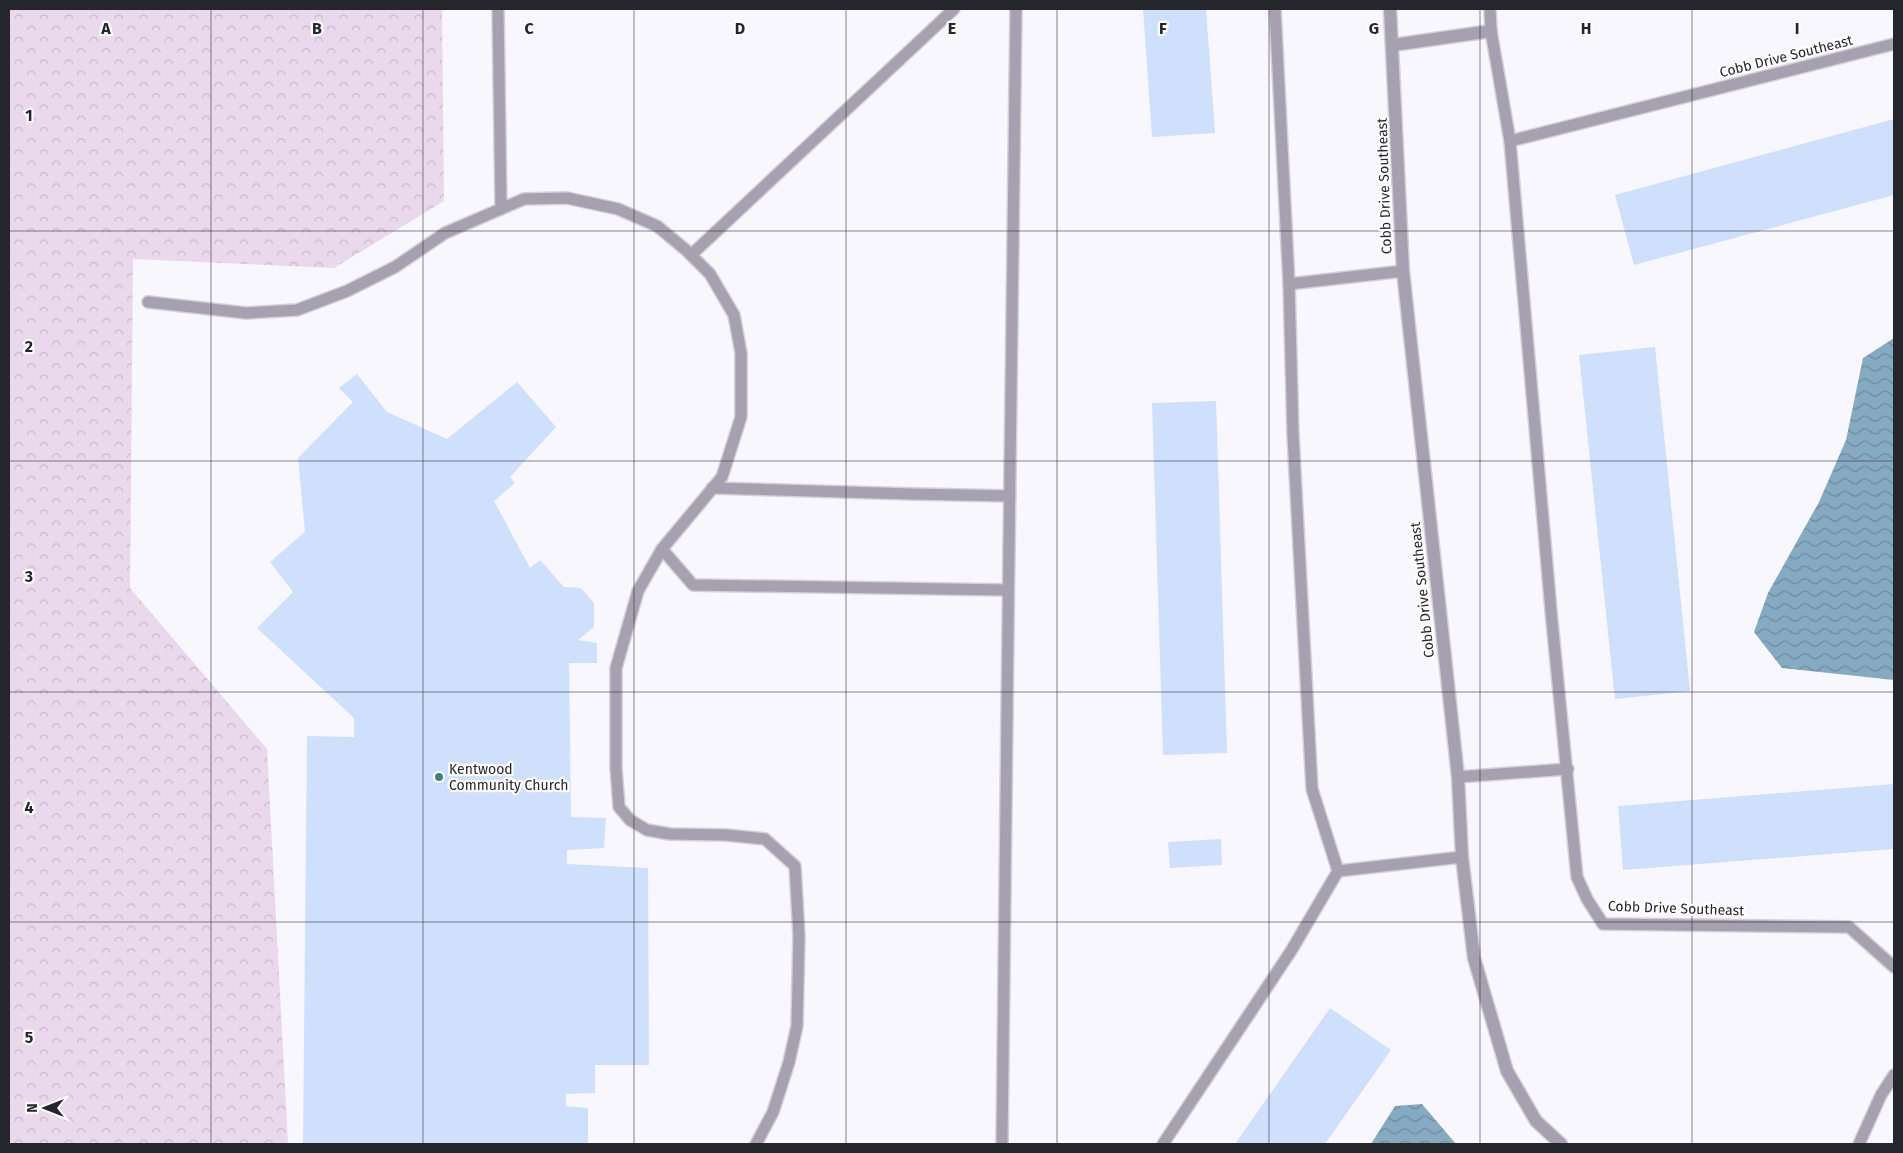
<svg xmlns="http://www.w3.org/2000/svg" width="1903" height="1153" font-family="'Fira Sans',sans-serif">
<defs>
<pattern id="forest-crowns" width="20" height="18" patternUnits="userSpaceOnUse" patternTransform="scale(1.25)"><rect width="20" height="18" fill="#ead8ed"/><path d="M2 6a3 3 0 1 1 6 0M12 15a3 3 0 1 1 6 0" fill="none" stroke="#c9b9cb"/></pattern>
<pattern id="water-waves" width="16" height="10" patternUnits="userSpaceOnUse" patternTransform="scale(1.25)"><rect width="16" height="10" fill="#87aac3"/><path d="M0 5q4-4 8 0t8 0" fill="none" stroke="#6e8a9f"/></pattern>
</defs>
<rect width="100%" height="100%" fill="#f7f7fd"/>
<path fill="url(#forest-crowns)" d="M9,9H442L444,201L334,268L133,259L130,588L267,749L288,1144H9Z"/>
<g fill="url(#water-waves)">
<path d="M1894,338V680L1782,668L1754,632L1768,593L1819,502L1846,440L1863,358Z"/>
<path d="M1422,1104L1456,1144H1371L1395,1106Z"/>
</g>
<g fill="#cfe0fc">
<path d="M1143,9H1206L1215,133L1152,137Z"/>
<path d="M1894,119V195L1634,265L1615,195Z"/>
<path d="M1655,347L1690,691L1615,699L1579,355Z"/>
<path d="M357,374L387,412L447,439L517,382L556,427L510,477L515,483L494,501L530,568L540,560L564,587L581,588L594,603V627L578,640L597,643V663H569L571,817L606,818L604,848L567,850V864L648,868L649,1065H595V1093L566,1094V1106L588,1108V1144H303L307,736L354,737V718L257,628L293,592L270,562L305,532L298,458L353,402L339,388Z"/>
<path d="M1216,401L1227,753L1163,755L1152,403Z"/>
<path d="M1894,784V849L1623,870L1618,806Z"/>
<path d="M1221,839L1222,865L1170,868L1168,842Z"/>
<path d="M1330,1008L1391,1050L1325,1144H1235Z"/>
</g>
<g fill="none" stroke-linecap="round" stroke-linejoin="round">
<g stroke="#d1d1d7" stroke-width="14">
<g id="service">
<path d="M498,9L501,208"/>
<path d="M1490,9L1491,31L1510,141L1551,611L1577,877L1587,899L1603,924L1849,927L1894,967"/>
<path d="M1510,141L1894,44"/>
<path d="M691,255L954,9"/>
<path d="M1289,284L1403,271"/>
<path d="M148,302L246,313L297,310L347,291L395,267L445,233L524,199L567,198L618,209L657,226L686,250L710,274L734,315L741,353V417L722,477L662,549L638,591L616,668V768L619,807L630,820L647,830L670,834L726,835L765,839L795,866L799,936L797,1026L789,1062L773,1112L756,1144"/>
<path d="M712,488L912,494L1010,496"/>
<path d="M662,549L693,585L1007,590"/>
<path d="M1458,777L1568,769"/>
<path d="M1338,871L1462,857"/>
<path d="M1002,1144C1004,766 1013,387 1016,9"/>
<path d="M1163,1144L1291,951L1338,871L1312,789L1293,435L1289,284L1275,9"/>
<path d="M1859,1144L1881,1095L1894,1075"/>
</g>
</g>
<g stroke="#d1d1d7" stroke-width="15">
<g id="minor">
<path d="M1390,9L1403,271L1458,777L1462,857L1474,958L1507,1071L1536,1121L1561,1144"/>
<path d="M1393,45L1491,31"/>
</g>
</g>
<use href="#service" stroke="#a6a0b0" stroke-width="11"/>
<use href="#minor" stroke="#a6a0b0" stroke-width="12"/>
</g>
<path fill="none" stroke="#25262b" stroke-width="1" stroke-opacity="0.55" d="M211,9V1144M423,9V1144M634,9V1144M846,9V1144M1057,9V1144M1269,9V1144M1480,9V1144M1692,9V1144M9,231H1894M9,461H1894M9,692H1894M9,922H1894"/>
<circle fill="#408376" stroke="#fff" stroke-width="2" cx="439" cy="777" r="5"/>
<g text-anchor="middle" stroke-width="4.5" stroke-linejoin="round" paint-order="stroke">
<g font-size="14" fill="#25262b" stroke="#fff">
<text transform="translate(1786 56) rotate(-14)" y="5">Cobb Drive Southeast</text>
<text transform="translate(1384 186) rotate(-92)" y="5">Cobb Drive Southeast</text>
<text transform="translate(1422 590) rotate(-96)" y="5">Cobb Drive Southeast</text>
<text transform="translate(1676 908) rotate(2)" y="5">Cobb Drive Southeast</text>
</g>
<g font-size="14" fill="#25262b" stroke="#fff" text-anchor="start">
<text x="449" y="774">Kentwood<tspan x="449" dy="16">Community Church</tspan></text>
</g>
</g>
<g font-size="16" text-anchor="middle" font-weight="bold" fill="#25262b" stroke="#fff" stroke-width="4.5" stroke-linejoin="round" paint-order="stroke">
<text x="106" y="34">A</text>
<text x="317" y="34">B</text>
<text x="529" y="34">C</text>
<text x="740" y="34">D</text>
<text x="952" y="34">E</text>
<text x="1163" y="34">F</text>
<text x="1374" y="34">G</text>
<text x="1586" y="34">H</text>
<text x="1797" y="34">I</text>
<text x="29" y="121">1</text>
<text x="29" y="352">2</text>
<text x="29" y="582">3</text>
<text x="29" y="813">4</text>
<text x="29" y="1043">5</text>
</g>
<rect width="1903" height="1153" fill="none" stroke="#25262b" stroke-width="20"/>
<g transform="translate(45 1108) rotate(270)" stroke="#ffffff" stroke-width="4" paint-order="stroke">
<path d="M0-4L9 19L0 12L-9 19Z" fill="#25262b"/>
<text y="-8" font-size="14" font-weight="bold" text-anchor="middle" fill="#25262b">N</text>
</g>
</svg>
